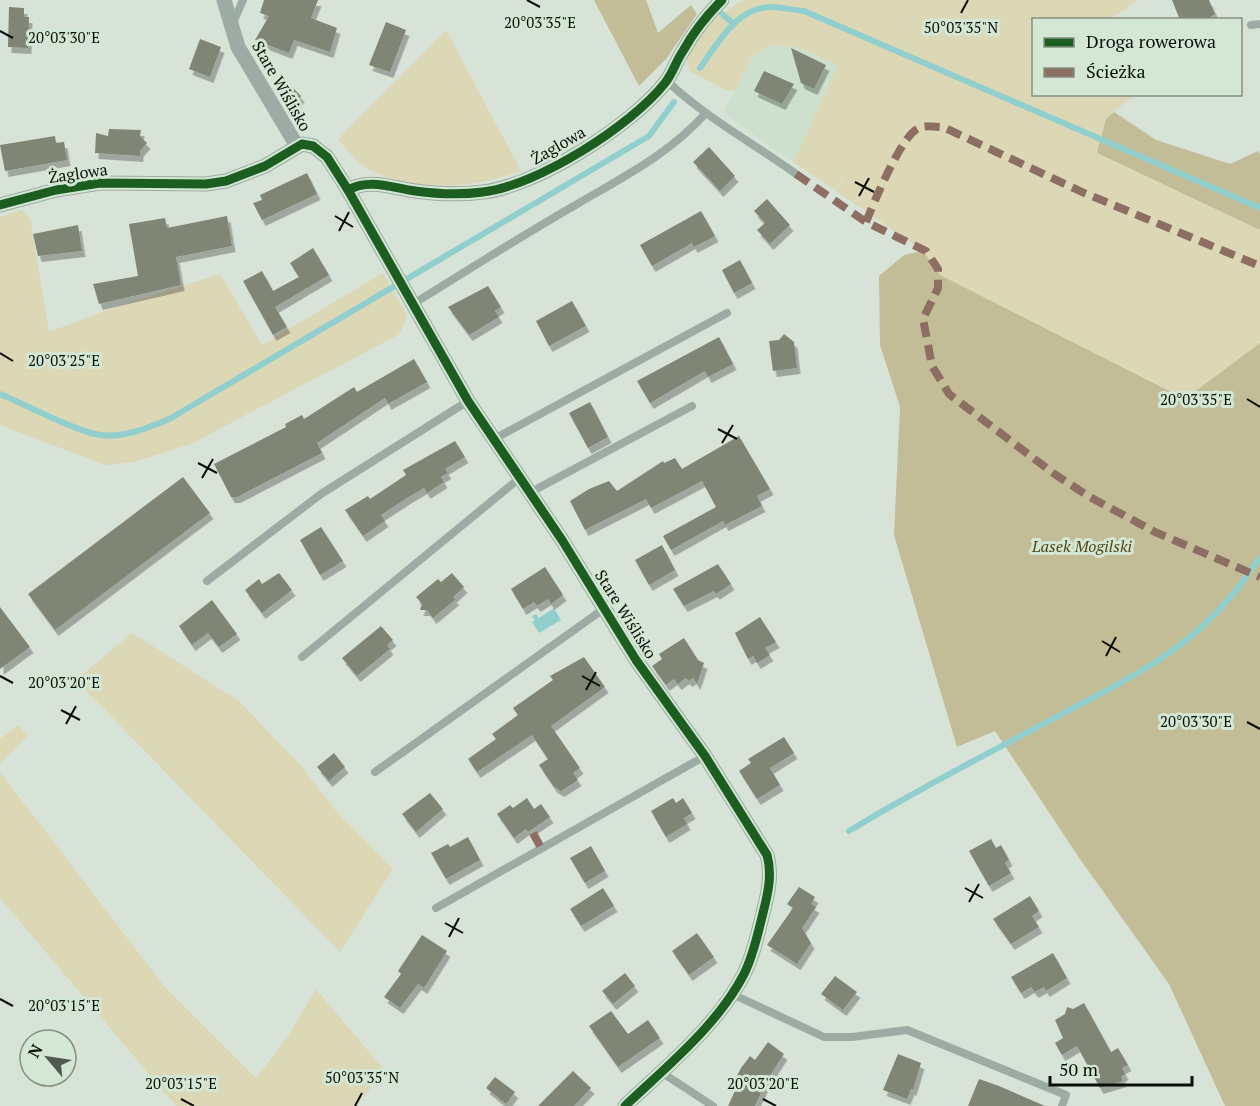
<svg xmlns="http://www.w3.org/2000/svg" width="1260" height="1106" font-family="'PT Serif',serif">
<defs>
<filter id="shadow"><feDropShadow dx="3.5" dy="6" stdDeviation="0" flood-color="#0004"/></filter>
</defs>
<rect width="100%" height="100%" fill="#d8e3d8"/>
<path fill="#cde0cd" d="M769,45L798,47L838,65L793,162L723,113L752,57Z"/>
<g fill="#dcd7b5">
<path d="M743,0H1138L1111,19L1034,20V94L1134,95L1106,119L1098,154L1260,230V343L1185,399L940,275L923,251L836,191L849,167L835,190L793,162L838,65L798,47L769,45L752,57L735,90L728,91L689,71L686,56L711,21Z"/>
<path d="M446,30L521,171C475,188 422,192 376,173C360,167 348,151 338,139Z"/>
<path d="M22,210L30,218L49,332L115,307L220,274L262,345L383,273L407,315L400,334L191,444L134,462L105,465L0,425V217Z"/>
<path d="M132,633L239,701L300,765L337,812L393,869L340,952L76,680Z"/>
<path d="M18,725L28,736L0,764V739Z"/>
<path d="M0,772L164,986L256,1078L290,1033L316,989L385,1071L356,1106H176L0,898Z"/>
</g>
<g fill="#c2bc97">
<path d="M594,0H646L658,33L691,5L697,14L666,59L639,86Z"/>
<path d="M1114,112L1156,140L1230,164L1258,151L1260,154V230L1097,153L1106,119Z"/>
<path d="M923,251L940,275L1185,399L1260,343V1106H1225L1169,984L1080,859L995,731L957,747L894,535L900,407L880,345L879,276L904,255Z"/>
</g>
<path fill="#91cfce" d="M554,608L561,620L539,633L532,622L535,620L532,616L536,614L539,618Z"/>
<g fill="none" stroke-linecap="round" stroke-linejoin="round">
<g stroke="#91cfce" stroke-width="6">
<path d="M722,14L734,24"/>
<path d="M700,68C718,43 737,7 771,7C782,7 793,10 804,11L1260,208"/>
<path d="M0,394C27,405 68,428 95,434C119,440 149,428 171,418L649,136L674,102"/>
<path d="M1251,570L1260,558"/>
<path d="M849,831C913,792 979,758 1045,723C1126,679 1194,652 1248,574"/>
</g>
</g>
<g fill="#7f8675" filter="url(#shadow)">
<path d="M264,0H318L311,18L337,28L330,52L294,40L289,53L255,40L269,16L260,13Z"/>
<path d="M1172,0H1209L1215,14L1206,20H1180Z"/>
<path d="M9,7L24,8V17H29L28,48L8,47Z"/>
<path d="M386,22L406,30L390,72L369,65Z"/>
<path d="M200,39L221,47L210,77L189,69Z"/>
<path d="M791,48L826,65L814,89L801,83Z"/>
<path d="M764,71L794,84L782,104L754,91Z"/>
<path d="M287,82L301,96L290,115L275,90Z"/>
<path d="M109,129L141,130L140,136L147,143L140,151V156L95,153L96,133L108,136Z"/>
<path d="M55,136L56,143L64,142L67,160L5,171L0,145Z"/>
<path d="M709,147L735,176L720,191L693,162Z"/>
<path d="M307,173L317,194L262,220L253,203L262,200L260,195Z"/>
<path d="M767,199L790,225L770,244L757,230L765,223L754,211Z"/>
<path d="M701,211L715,236L694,247L692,243L652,266L640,245Z"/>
<path d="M227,216L232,246L176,257L181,285L99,304L93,284L138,276L129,224L165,218L167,228Z"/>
<path d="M78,225L82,251L38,256L33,234Z"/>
<path d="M313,248L329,275L275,307L287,327L273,335L243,281L262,271L273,291L299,277L290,263Z"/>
<path d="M740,260L752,283L734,293L722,270Z"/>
<path d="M488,286L501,307L495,311L499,317L469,335L448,307Z"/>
<path d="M572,301L586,326L549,346L536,321Z"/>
<path d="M784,334L794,342L797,368L773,371L769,341L779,340Z"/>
<path d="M719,337L733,364L708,377L705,371L650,403L637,381Z"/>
<path d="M414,359L427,382L388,404L385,398L317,443L322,453L237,497H231L214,464L286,427L285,424L302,415L304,419L354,387L357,392Z"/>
<path d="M590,402L608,437L588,448L569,413Z"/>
<path d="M739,436L770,489L757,496L762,506L725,525L723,521L671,550L663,536L716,507L702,481L651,508L646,499L585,530L570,501L589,489L609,481L617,491L663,461L664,463L675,458L682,469Z"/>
<path d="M455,441L465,457L445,469L448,473L441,477L444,482L427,493L424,488L407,498L381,515L385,521L363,536L345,510L368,496L370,499L406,475L403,470Z"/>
<path d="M183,477L210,513L55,630L28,594Z"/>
<path d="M321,527L343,561L320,575L300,540Z"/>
<path d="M662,545L675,570L649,585L635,560Z"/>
<path d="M718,564L731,584L716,594L714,591L684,606L673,589Z"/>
<path d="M545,567L563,595L551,604L548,599L537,606L534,602L523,609L511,589Z"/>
<path d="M279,573L292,590L262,613L245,590L259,579L262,584Z"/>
<path d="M452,573L464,587L453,597L456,599L433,618L427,610H420L422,604L416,597L438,579L441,582Z"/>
<path d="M212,600L237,634L219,647L208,633L192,645L179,626Z"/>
<path d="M0,607L30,647L0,669Z"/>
<path d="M760,617L776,642L765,648L770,655L757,663L753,656L748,659L735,633Z"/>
<path d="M381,626L393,640L387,645L390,649L357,676L342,658Z"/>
<path d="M684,638L698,660L704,663L697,684L693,678L689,681L686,678L678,684L674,679L666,685L652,666L662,659L659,654Z"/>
<path d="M584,657L605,687L551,726L580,768L573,773L578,780L561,791L554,787L539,765L548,759L532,735L477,772L468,759L496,739L492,734L518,715L513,708L553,680L550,676Z"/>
<path d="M784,737L794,753L770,768L780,785L757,799L739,771L751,763L748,759Z"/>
<path d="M334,753L345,767L329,781L317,767Z"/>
<path d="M430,793L443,809L416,832L402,814Z"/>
<path d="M527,798L534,809L541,804L550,817L528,832L526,829L514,838L497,814L510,805L513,808Z"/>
<path d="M673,798L676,803L683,798L692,813L684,818L687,824L666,837L651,811Z"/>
<path d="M468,837L480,860L446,879L431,853L448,844L450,847Z"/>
<path d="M991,839L996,848L1001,845L1009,860L1005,863L1011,873L989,886L969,851Z"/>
<path d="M591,846L605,871L585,883L570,858Z"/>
<path d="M799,887L815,897L811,904L816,907L802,928L811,943L797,964L767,945L793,908L787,904Z"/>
<path d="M603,888L614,906L581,926L570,909Z"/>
<path d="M1030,896L1039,911L1032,916L1039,927L1011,944L993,919Z"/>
<path d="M697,933L714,957L689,975L672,951Z"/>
<path d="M422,935L447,951L424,988L418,984L400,1008L384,997L401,974L398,971Z"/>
<path d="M1053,953L1067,978L1046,991L1044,987L1035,992L1031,987L1021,993L1011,977Z"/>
<path d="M625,973L635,986L613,1004L602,991Z"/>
<path d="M835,976L857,992L843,1010L821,994Z"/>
<path d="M1084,1003L1111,1052L1118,1048L1128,1065L1122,1068L1125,1074L1121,1077L1123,1081L1100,1088L1077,1046L1062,1055L1055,1043L1063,1038L1055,1020L1065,1014L1067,1007L1073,1009Z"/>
<path d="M611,1011L628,1034L648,1020L660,1038L618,1067L589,1026Z"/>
<path d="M768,1042L784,1054L767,1080L755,1106H728L735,1091L730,1089L741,1068L750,1056L755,1060Z"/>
<path d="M898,1054L921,1063L913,1090L911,1089L907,1099L883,1090Z"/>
<path d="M573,1071L591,1088L574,1106H538Z"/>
<path d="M495,1077L515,1092L506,1104L486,1088Z"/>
<path d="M979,1079L999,1086L1045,1106H968Z"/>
</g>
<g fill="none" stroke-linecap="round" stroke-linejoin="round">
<g stroke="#9caca4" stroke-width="8">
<path d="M233,23L243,0"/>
<path d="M1251,25L1260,24"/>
<path d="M667,81C705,117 753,143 796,174"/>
<path d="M413,304C468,270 523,235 579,203C625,176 669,154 706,113"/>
<path d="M494,439L727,313"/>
<path d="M531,492L692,406"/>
<path d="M207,581L321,494L468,401"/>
<path d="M302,657L521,477"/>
<path d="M375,772L605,608"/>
<path d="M436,908L705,756"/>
<path d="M732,994L824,1037H852L907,1030L1066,1095L1062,1106"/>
<path d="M661,1072L713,1106"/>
</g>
<g stroke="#9caca4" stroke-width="15">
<path d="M224,0L238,47L297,146"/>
<path d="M348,190C370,178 392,188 415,191C437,194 461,195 483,192C537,186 632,125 665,83C673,73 676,61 683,51C693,33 707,15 722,0"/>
<path d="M0,205L56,190L100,183L206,184L226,181L265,166L302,144L313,146L327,157L348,190L468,401L562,540L636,660L705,756L767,855C773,876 767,897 762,917C757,937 753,956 744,974C718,1025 666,1067 625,1106"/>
</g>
<g stroke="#8d6e63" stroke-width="8" stroke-dasharray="15 8" stroke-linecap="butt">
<path d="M796,174L866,222L926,251L938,269V288L923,319L932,366L949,394L1053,473L1088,496L1155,532L1260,577"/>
<path d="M866,222C874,203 901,135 919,128C925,125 936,127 943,127L1082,192L1260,266"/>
<path d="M533,833L541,848"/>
</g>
<g stroke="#d4e7d4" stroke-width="13">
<g id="cycleway">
<path d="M348,190C370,178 392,188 415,191C437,194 461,195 483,192C537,186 632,125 665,83C673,73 676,61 683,51C693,33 707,15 722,0"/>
<path d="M0,205L56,190L100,183L206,184L226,181L265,166L302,144L313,146L327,157L348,190L468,401L562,540L636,660L705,756L767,855C773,876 767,897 762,917C757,937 753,956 744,974C718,1025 666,1067 625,1106"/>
</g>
</g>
<use href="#cycleway" stroke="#1b5e20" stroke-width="9"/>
</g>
<path fill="none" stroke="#080f08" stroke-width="2" d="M527,0L540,7M961,13L968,0M0,31L13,38M855,182L874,192M859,196L869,178M335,216L353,227M339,231L349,212M0,353L13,361M1247,399L1260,407M718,429L737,439M722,443L733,425M198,463L217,473M202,478L213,459M1102,641L1120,652M1106,656L1116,637M0,676L13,683M582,676L600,686M586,690L596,672M61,710L80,720M1247,722L1260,729M66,724L76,706M965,888L983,898M969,902L979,884M445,923L463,933M449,937L459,918M0,999L13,1006M181,1099L194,1106M763,1099L776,1106M355,1106L362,1093"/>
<g text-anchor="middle" stroke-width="6" stroke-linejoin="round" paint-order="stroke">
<g font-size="16" fill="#080f08" stroke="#d4e7d4">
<text transform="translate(282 86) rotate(60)" y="6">Stare Wiślisko</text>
<text transform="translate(558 145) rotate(-30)" y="6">Żaglowa</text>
<text transform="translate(78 173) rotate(-8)" y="6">Żaglowa</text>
<text transform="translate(626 614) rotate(58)" y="6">Stare Wiślisko</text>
</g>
<g font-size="16" font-style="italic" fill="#554717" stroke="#d4e7d4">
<text x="1082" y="552">Lasek Mogilski</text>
</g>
</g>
<g font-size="15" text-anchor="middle" fill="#080f08" stroke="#d4e7d4" stroke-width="6" stroke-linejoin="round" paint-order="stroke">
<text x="540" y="28">20°03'35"E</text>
<text x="961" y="33">50°03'35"N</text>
<text x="64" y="43">20°03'30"E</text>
<text x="64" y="366">20°03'25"E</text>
<text x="1196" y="405">20°03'35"E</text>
<text x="64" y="688">20°03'20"E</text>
<text x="1196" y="727">20°03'30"E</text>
<text x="64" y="1011">20°03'15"E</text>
<text x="362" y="1083">50°03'35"N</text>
<text x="181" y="1089">20°03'15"E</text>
<text x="763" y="1089">20°03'20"E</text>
</g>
<rect x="1032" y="18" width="210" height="78" fill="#d4e7d4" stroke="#829182" stroke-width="1.5"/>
<rect x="1044" y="38" width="30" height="9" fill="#1b5e20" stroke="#829182" stroke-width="1.5"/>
<text x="1086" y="48" font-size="18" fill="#080f08">Droga rowerowa</text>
<rect x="1044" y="68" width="30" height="9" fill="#8d6e63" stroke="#829182" stroke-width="1.5"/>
<text x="1086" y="78" font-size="18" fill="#080f08">Ścieżka</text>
<g transform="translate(48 1058) rotate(299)"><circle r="28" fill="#d4e7d4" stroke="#829182" stroke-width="1.5"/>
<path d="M0-4.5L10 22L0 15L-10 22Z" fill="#515951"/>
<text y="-9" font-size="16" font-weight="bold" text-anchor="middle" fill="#080f08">N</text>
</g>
<path d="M1050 1076v9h142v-9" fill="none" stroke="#080f08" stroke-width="3"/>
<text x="1059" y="1076" font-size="18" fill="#080f08" stroke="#d4e7d4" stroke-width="4.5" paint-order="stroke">50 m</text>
</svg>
